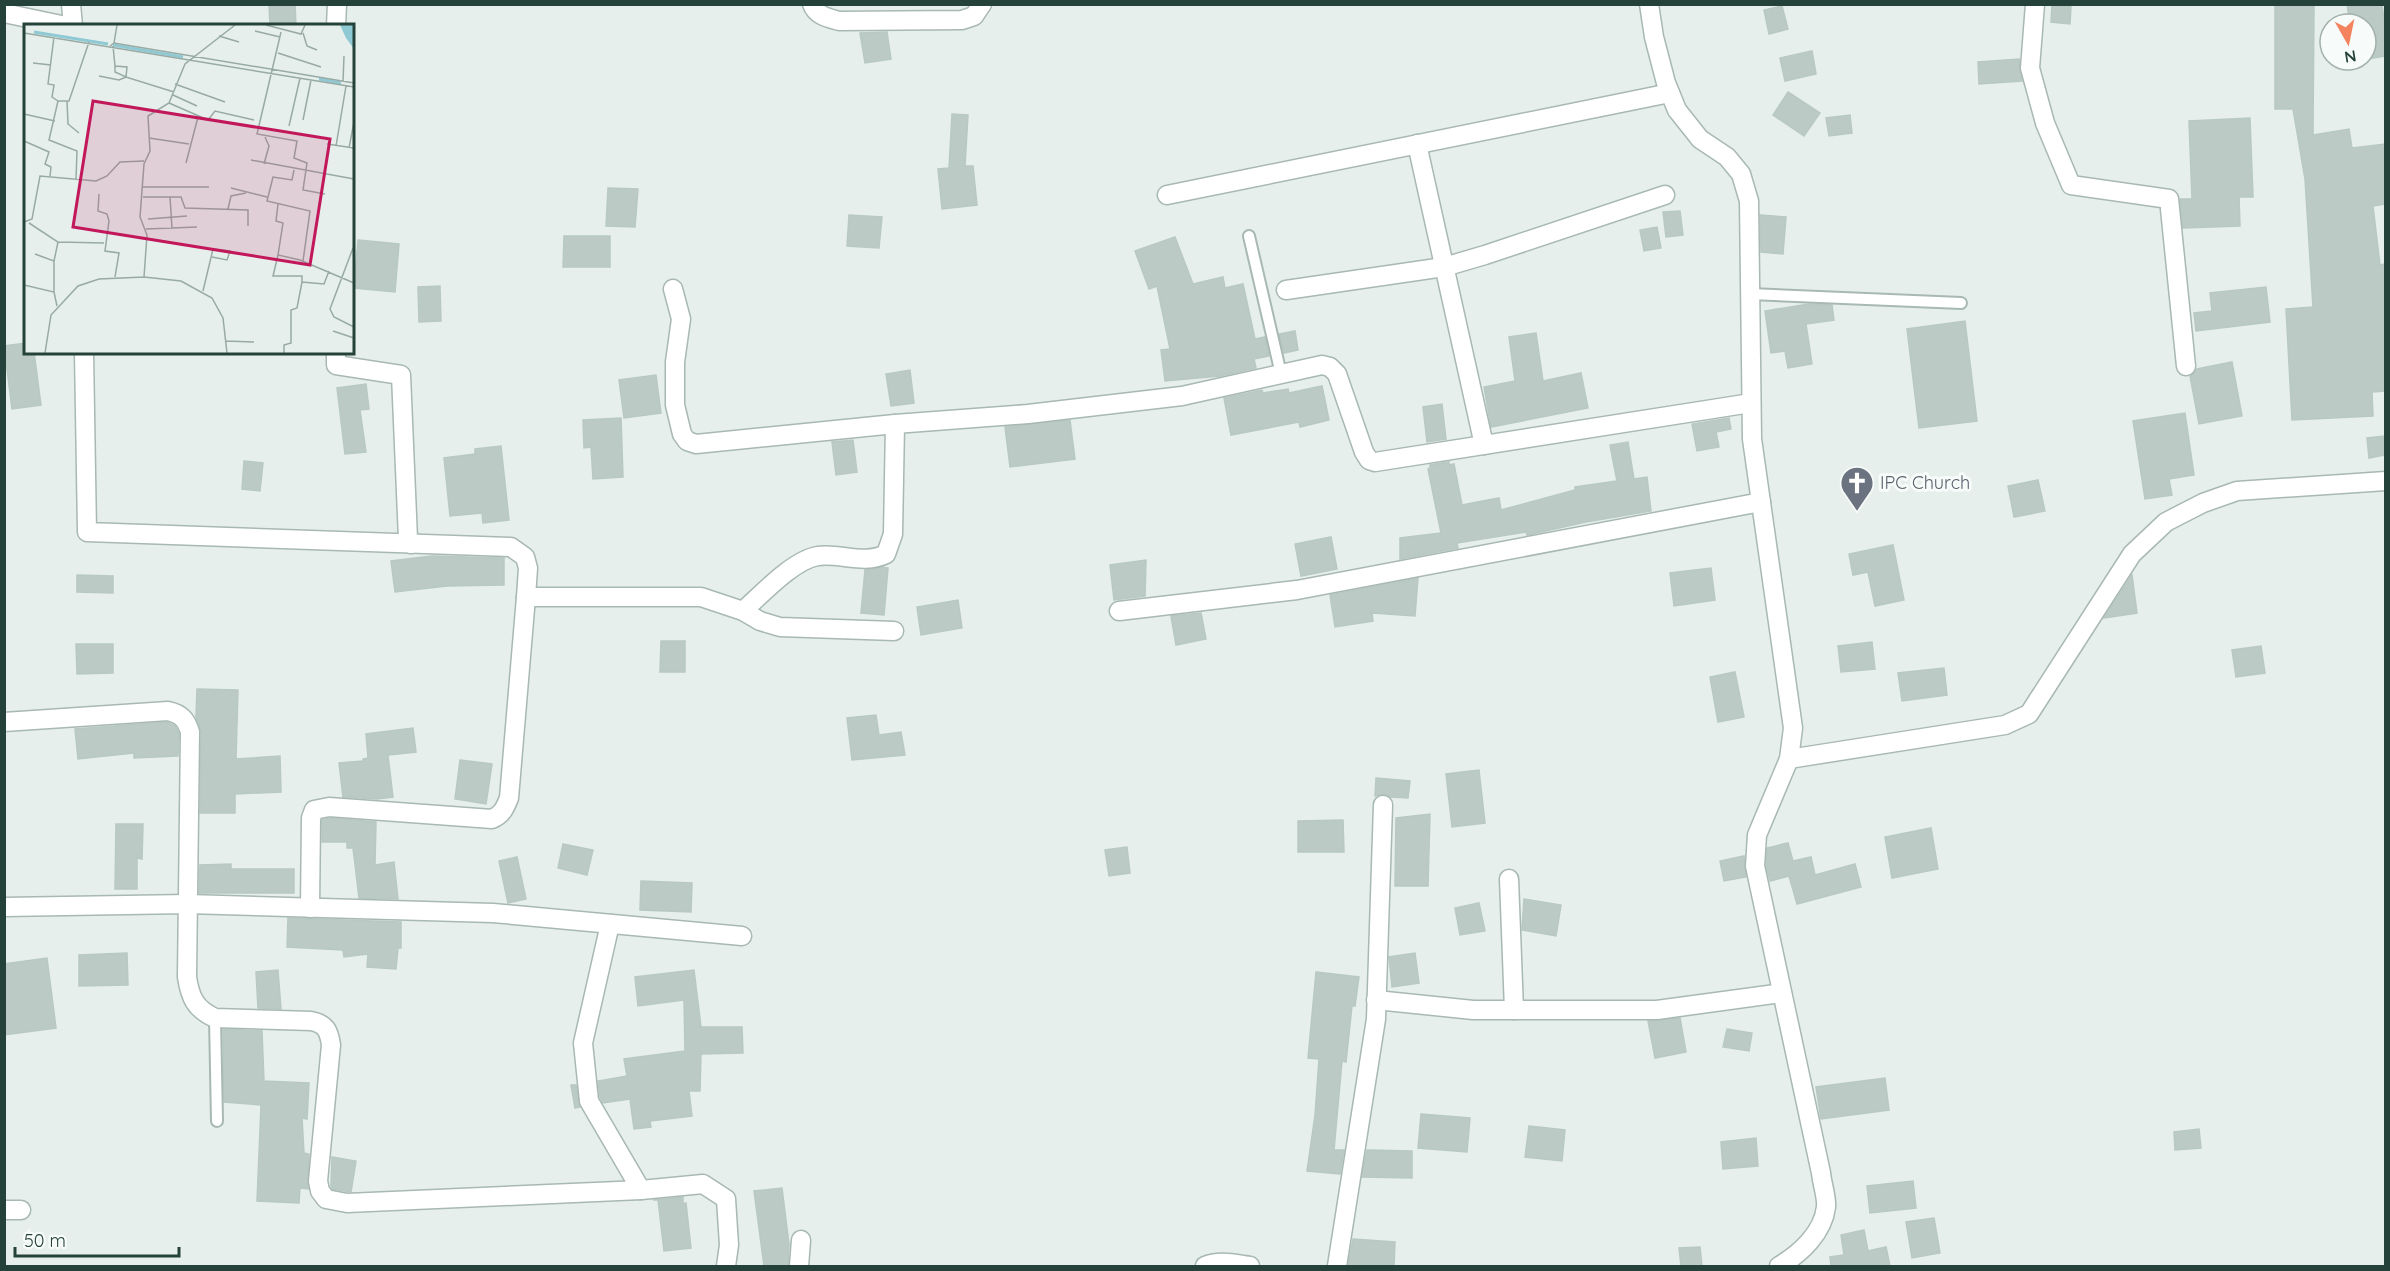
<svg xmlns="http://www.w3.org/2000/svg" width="2390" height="1271" font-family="Quicksand,sans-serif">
<rect width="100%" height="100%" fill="#e6efeb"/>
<g fill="#bbcac4" stroke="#b8c9c2" stroke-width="1.5">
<path d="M269,4H295L296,26H270Z"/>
<path d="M2275,4H2314L2313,135L2349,129L2352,148L2385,144V204L2373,206L2380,265L2385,264V391L2372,392L2373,416L2292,420L2286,309L2313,307L2305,179L2293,109H2275Z"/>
<path d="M2347,4H2382L2385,27V56L2366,59V24H2350Z"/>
<path d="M2052,5L2071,6L2070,24L2051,22Z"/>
<path d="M1782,6L1788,29L1769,34L1764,10Z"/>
<path d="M887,32L891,59L865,63L860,33Z"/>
<path d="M1812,51L1816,74L1785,81L1780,58Z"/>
<path d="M2019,59L2022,81L1979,84L1978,62Z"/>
<path d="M1788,92L1820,113L1804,136L1773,115Z"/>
<path d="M952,114L968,115L965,166H973L977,205L942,209L938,169L949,168Z"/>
<path d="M1850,115L1852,133L1829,136L1826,118Z"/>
<path d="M2250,118L2253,197H2239L2240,226L2183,228L2180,199H2192L2189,121Z"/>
<path d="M608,188L638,189L635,227L606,226Z"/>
<path d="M1680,211L1683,235L1666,237L1663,212Z"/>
<path d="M849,215L882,217L879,248L847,246Z"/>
<path d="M1760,215L1786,217L1783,254L1761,252Z"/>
<path d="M1657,227L1661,248L1644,251L1640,230Z"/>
<path d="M564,236H610V267H563Z"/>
<path d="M1175,237L1193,284L1223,277L1225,288L1243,284L1255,339L1265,337L1269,356L1254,359L1256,368L1220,376L1165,381L1161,350L1170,349L1157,286L1149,289L1135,251Z"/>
<path d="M358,240L399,244L395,292L354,288Z"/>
<path d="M440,286L441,321L419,322L418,287Z"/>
<path d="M2266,287L2270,322L2196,331L2194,313L2212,311L2210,293Z"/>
<path d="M1809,304L1832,305L1834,320L1806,324L1812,364L1788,368L1785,351L1771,353L1765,311Z"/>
<path d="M1965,321L1977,421L1919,428L1907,329Z"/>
<path d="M1295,331L1298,350L1284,353L1279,334Z"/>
<path d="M1536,333L1543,381L1581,373L1588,408L1491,427L1484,387L1515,381L1509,337Z"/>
<path d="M26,343V352H34L41,405L12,409L4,346Z"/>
<path d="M2232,362L2242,416L2199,424L2190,376L2197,369Z"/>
<path d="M910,370L914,403L891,406L886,374Z"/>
<path d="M656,375L661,413L624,418L619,380Z"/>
<path d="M366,384L369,409L360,410L366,452L345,454L337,388Z"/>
<path d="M1322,386L1329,420L1300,427L1299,422L1231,435L1224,398L1262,390L1263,393L1288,389L1289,393Z"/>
<path d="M1442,404L1446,439L1427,442L1423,407Z"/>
<path d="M2185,413L2194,475L2169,479L2172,495L2145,499L2133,421Z"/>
<path d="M621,418L623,477L593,479L591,447L584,448L583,420Z"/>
<path d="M1729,418L1731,429L1716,432L1719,447L1697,451L1692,424Z"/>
<path d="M1070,420L1075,459L1010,467L1005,427Z"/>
<path d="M2385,436V455L2369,458L2367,438Z"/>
<path d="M853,440L857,472L836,475L832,442Z"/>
<path d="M1628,442L1634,479L1647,477L1651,511L1586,522L1527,535L1526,532L1457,543L1458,548L1400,559V538L1441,533L1428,469L1430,468V465L1449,462V465L1454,464L1462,505L1499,498L1501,510L1575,490V487L1617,481L1610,445Z"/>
<path d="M501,446L509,520L483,523L482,513L450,516L444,458L475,454V449Z"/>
<path d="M244,461L263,463L260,491L242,489Z"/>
<path d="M2038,480L2045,511L2014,517L2008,486Z"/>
<path d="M1331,537L1337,569L1301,576L1295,544Z"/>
<path d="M1893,545L1904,600L1875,606L1868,572L1853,575L1849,554Z"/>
<path d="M432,556L504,558V585L447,586L395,592L391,561Z"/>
<path d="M1146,560L1145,596L1114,600L1110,565Z"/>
<path d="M883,567L888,568L884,615L861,613L865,570Z"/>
<path d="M1711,568L1715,600L1674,606L1670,573Z"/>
<path d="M77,575L113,576V593L77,592Z"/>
<path d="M2132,575L2137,613L2104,618Z"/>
<path d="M1418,578L1415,616L1372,613L1373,621L1335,627L1330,595Z"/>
<path d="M958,600L962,628L921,635L917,607Z"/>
<path d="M1201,613L1206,639L1176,645L1171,616Z"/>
<path d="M661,641H685V672H660Z"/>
<path d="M1872,642L1875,669L1841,672L1838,646Z"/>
<path d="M76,644H113V673L77,674Z"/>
<path d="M2261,646L2265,673L2236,677L2232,650Z"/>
<path d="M1944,668L1947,695L1902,701L1898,673Z"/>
<path d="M1735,672L1744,717L1718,722L1710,677Z"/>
<path d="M197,689L238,690L236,759L280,756L281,792L235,794V813H200L201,732L196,717Z"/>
<path d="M876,715L879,735L901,732L905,755L852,760L847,718Z"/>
<path d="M167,722L175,726L179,734L178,756L134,758V753L78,759L75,729Z"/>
<path d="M413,728L416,752L388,755L393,797L377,799L343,797L339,763L363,761V759L368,758L366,734Z"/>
<path d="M460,760L492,764L486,804L455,799Z"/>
<path d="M1479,770L1485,823L1452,827L1446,774Z"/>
<path d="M1376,778L1410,781L1408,798L1390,797L1384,794L1375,796Z"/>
<path d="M1430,814L1428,886H1395L1396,818Z"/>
<path d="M330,818L376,822L375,865L394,862L398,899L359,898L353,848H347V842H322V820Z"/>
<path d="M1343,820L1344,852H1298V821Z"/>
<path d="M116,824H143L142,859L137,858V889H115Z"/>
<path d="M1931,828L1938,869L1892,878L1885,837Z"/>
<path d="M1788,843L1793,861L1811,857L1815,875L1855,864L1861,887L1797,904L1789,876L1770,881L1766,865L1767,848Z"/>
<path d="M563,844L593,850L587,875L558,868Z"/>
<path d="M1127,847L1130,873L1109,876L1105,850Z"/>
<path d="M1744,856L1746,877L1724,881L1720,861Z"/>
<path d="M517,857L526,899L508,903L499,861Z"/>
<path d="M231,864V869H294V893H199L200,865Z"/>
<path d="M641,881L692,883L691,912L640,910Z"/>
<path d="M1524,899L1561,905L1556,936L1522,930Z"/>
<path d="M1479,903L1485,931L1460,935L1455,908Z"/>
<path d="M288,918L401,922V948H398L396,969L367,967L368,954L344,957L343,950L287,947Z"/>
<path d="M127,953L128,985L79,986V955Z"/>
<path d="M1415,953L1419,983L1392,987L1389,957Z"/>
<path d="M47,958L56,1028L4,1035V964Z"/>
<path d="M278,970L281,1009L258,1008L256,972Z"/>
<path d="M694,970L701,1027H742L743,1053L701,1054L700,1091H689L692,1116L650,1121L651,1127L634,1129L630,1099L603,1103L600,1097L598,1081L627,1076L624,1059L685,1051L684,1000L638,1006L635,977Z"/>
<path d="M1316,972L1359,977L1355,1006H1352L1346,1062L1342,1061L1334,1150H1344L1340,1174L1307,1171L1315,1115L1319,1059L1308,1058Z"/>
<path d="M1680,1018L1686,1052L1655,1058L1648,1021Z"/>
<path d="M223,1029L262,1031L264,1081L309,1083L307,1119L302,1118L304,1153L309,1154L308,1189L300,1188L299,1203L257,1201L261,1105L224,1102Z"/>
<path d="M1727,1029L1752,1033L1749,1051L1723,1047Z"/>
<path d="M1885,1078L1889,1110L1821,1119L1816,1087Z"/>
<path d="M571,1085H576L580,1107L575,1108Z"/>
<path d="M1421,1114L1470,1118L1467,1152L1418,1148Z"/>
<path d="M1529,1126L1565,1130L1562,1161L1525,1157Z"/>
<path d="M2199,1129L2201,1148L2175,1150L2174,1132Z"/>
<path d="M1756,1138L1758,1166L1723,1169L1721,1142Z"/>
<path d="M1367,1150L1412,1151V1178L1362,1177Z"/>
<path d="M332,1157L356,1161L351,1192L332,1189L331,1186Z"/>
<path d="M1913,1181L1916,1208L1870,1213L1867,1186Z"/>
<path d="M782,1188L789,1244L788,1266H764L754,1191Z"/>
<path d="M683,1197V1204L686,1203L691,1248L664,1251L658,1200H653Z"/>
<path d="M1934,1218L1940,1253L1912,1258L1906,1222Z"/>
<path d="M1864,1230L1868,1251L1886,1247L1890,1266H1831L1830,1257L1844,1255L1841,1235Z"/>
<path d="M1353,1239L1395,1242L1394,1266H1348Z"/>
<path d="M1700,1247L1702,1266H1681L1679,1248Z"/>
</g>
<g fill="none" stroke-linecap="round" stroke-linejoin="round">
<g stroke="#a8b8b2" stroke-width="14">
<g id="service">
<path d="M1249,236L1281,374"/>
<path d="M1750,294L1961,303"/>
<path d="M215,1018L217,1121"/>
</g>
</g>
<g stroke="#a8b8b2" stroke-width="21">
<g id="minor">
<path d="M71,4L73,26"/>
<path d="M812,4C816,16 829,18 839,21L962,20L974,16L982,4"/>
<path d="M2035,4L2030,68L2045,123L2071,185L2169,199L2186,366"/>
<path d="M4,13L66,26"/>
<path d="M336,26L337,4"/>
<path d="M1417,144L1484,445"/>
<path d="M1167,195L1670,93"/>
<path d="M673,289L681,319L675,362V405L682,434L687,441L696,444L895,424L1028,414L1182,396L1322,365L1330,367L1337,374L1364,452L1369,460L1375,462L1751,403"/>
<path d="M1286,290L1444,267L1485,255L1665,195"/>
<path d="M84,352L87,532L511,547L525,557L528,568L526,597L509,798C505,808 502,815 492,819L329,807L314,810L311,818L310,908"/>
<path d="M336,352V365L401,375L408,539L411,544"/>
<path d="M526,597H701L743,611L760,621L780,627L894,631"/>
<path d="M743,611C762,594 793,560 818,556C841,553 864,565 886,554L893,534L895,424"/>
<path d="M1119,611L1297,590L1761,502"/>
<path d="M4,722L168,711C181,714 186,719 190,732L187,977C190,997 195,1009 215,1018L311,1021C326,1024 329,1031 331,1045L318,1181L320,1191L326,1199L347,1203L641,1190L703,1184L726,1199L729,1245L726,1266"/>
<path d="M1789,759L2005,725L2029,714L2132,554L2166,522L2203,503L2237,491L2386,481"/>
<path d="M1509,879L1514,1010"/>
<path d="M4,907L187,904L493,913L742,936"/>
<path d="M610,924L583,1043L589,1101L641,1190"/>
<path d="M1376,1000L1473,1010H1657L1782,993"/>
<path d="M4,1210H21"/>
<path d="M799,1266L801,1240"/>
<path d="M1205,1266C1219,1260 1235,1264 1250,1266"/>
<path d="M1337,1266L1376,1019L1383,805"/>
</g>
</g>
<g stroke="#a8b8b2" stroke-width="21">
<path id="tertiary" d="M1649,4L1654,37L1666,83L1677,110L1700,139L1727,157L1741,174L1749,201L1752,439L1793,728L1789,759L1757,835L1755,866L1821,1173C1822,1184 1827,1197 1826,1207C1823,1233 1800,1254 1779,1266"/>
</g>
<use href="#service" stroke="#fff" stroke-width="10"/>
<use href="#minor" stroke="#fff" stroke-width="18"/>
<use href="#tertiary" stroke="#fff" stroke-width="18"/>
</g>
<defs>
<g id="church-pin" transform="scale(1.725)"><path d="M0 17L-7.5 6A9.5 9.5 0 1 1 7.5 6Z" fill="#6b7280" stroke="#f7fbf9"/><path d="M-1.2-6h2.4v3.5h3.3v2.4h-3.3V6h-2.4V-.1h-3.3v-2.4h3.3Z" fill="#fff"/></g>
</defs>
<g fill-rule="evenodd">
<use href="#church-pin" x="1857" y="483"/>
</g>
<g text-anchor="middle" stroke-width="6" stroke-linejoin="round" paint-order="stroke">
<g font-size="18" fill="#5b616d" stroke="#f7fbf9" text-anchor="start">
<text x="1880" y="489">IPC Church</text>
</g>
</g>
<g transform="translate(24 24)">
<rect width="330" height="330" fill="#e6efeb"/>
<path d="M316,1H330V25L322,14Z" fill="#8ec9d4"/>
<path fill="none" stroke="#8ec9d4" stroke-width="3" d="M10,8L84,20M89,21L159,33M295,55L317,59"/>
<path fill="none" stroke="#98aaa4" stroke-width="1.5" d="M242,1L277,10L281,1M231,7L256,13M257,8L233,110L273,117L270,134L283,139L279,166L301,170M0,9L330,63M279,9L283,22L293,26M195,12L215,18M30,13L24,60L30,61L28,73L34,77L25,116L53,127L52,155M90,19L93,1M86,22L90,19L330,59M89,22L91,42L103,43L102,53L91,48V42M254,29L297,43M9,39L27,41M75,52L95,56L102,53L150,68M319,58L320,32M151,60L201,78M149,71L173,82M34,77H45L65,18M43,77L44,100L55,109M145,79L184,96L191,87L230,96M0,90L31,97M279,96L287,56M265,102L276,54M125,114L165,120M0,117L25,128L21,140L27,143L26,152M303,120L330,124M312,122L322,62M325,124L330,98M227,136L330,155M162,139L174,93M240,140L245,122L241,113M270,146L268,156L249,153L243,177L286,187L279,237M119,163H185M207,164L243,173M75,170L74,187L83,190L85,197L81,227L95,229L91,253M119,173H157L161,184L224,186V202M146,173L148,204M254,180L252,197L259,199L254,231L276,236L330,259M204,185L207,172L222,169M124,195L163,192M0,198L8,195L16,152L72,157L83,152L96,138L120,137M5,199L34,218L30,237M122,205L173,203M34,218L80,219M329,224L306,285L310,293L330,303M11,230L30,237V268M254,231L249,252H278V258L300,260L305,247M120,253L123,211L116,193L120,140L126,127L124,92L145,79L161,40L211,1M0,261L30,268L33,282M179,267L189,225L206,227L203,236L188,233M309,307L330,314M201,317L230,318M21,329L27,291L54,262L75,255L120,253L157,257L188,274L199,294L203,329M260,329V321L267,319V286L273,284L278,258"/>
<path fill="#c2185b" fill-opacity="0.15" stroke="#c2185b" stroke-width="3" d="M69,77L306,115L286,241L49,203Z"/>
<rect width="330" height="330" fill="none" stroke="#24423a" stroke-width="3"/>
</g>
<rect width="2390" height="1271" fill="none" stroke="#24423a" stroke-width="12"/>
<g transform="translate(2348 42) rotate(171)"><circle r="28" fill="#f7fbf9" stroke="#a3b1ad" stroke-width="1.5"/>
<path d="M0-4.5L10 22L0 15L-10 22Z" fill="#f4845f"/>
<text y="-9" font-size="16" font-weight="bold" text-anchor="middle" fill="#24423a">N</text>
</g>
<path d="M15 1247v9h164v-9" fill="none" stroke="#24423a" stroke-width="3"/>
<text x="24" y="1247" font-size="18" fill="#24423a" stroke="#f7fbf9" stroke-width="4.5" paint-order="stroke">50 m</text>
</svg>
